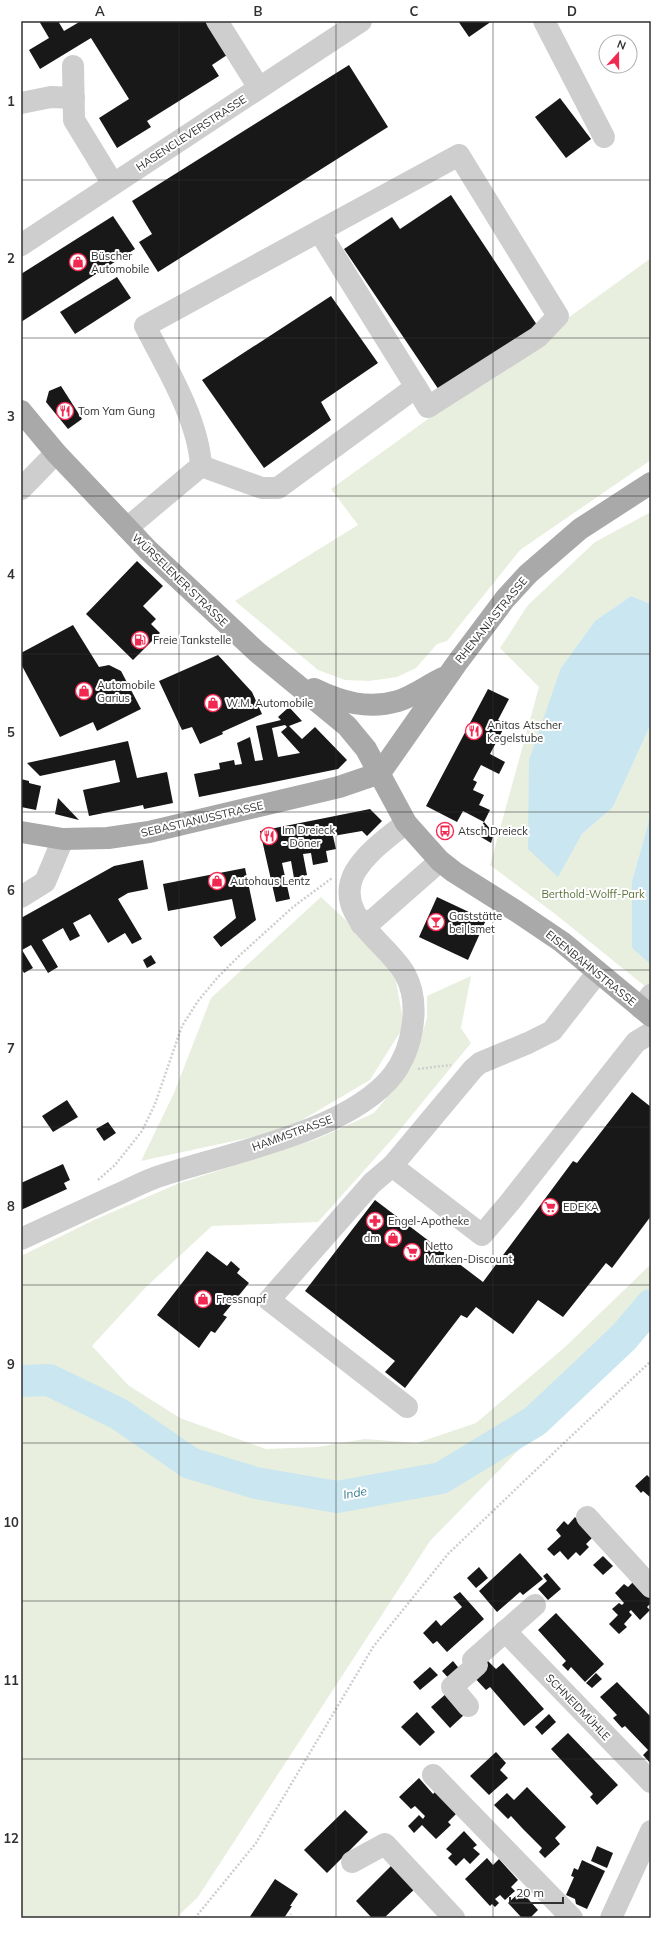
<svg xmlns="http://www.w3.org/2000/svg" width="672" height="1939" font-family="Mulish,sans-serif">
<rect width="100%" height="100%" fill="#fff"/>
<g fill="#e9efdf">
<path d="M651,258V460L520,550L447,641L437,644L416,668L397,677L369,681L345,680L318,670L235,601L358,525L331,489Z"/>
<path d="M651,512V604L631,596L595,621L561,668L558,876L582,834L613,807L651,724V813L632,881V948L651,965V983L646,987L555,914L490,865L539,687L500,648L528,605L595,542Z"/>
<path d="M321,897L393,964L404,1026L370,1080L285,1130L141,1161L174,1093L211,998Z"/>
<path d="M471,976L461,1028L471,1043L394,1137L318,1222L212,1226L146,1287L92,1346L128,1385L180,1418L266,1449L317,1447L365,1439L417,1443L476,1423L565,1347L651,1264V1311L625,1341L430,1541L198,1897L176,1918H21V1256L94,1220L177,1184L317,1139L374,1113L411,1068L427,1018V996Z"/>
</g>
<g fill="#cae6f0">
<path d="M631,596L651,604V724L613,807L582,834L558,877L528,849L529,760L561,668L595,621Z"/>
<path d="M651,813V965L632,948V881Z"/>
</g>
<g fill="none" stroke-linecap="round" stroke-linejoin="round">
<path stroke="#cae6f0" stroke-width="32" d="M21,1381L49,1380L119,1414L190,1463L256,1483L337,1497L441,1478L535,1421L624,1337L651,1305"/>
</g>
<g fill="#181818" fill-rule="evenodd">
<path d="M39,21H58L64,31L81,21H205L227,55L212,65L219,76L147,121L151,127L117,148L99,118L129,99L91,38L40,69L29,50L49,38Z"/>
<path d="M458,21H492L469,37Z"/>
<path d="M349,65L388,127L158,272L139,242L152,234L132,201Z"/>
<path d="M560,98L591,139L566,158L535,117Z"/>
<path d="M451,195L539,328L441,393L344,249L392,217L400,229Z"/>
<path d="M113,216L135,249L21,322V274Z"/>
<path d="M117,277L131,298L75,334L60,312Z"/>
<path d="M331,296L378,363L321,402L331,420L264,468L202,380Z"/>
<path d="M61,386L82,419L68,429L46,402L49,391Z"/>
<path d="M137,561L163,586L143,606L156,619L151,624L160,633L133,660L86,614Z"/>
<path d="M73,625L99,667L109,665L121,671L141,709L97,731L93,722L60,737L21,664V653Z"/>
<path d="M218,655L252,692L262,714L222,732L223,734L200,744L192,727L182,730L159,681Z"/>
<path d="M488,689L509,699L498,720L506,724L490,754L505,762L499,774L481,765L473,780L477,782L473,790L484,795L479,805L490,810L484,822L463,811L457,822L426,806Z"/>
<path d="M289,707L302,721L289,726L302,739L315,727L347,760L338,769L199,797L194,774L220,769L219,763L234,760L235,765L242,764L237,743L250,737L255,761L263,760L256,726L281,720L278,717ZM285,725L287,727L281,732L300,753L278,757L272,728Z"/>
<path d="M128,741L137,778L167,772L173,803L144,809L143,805L89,816L83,790L120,782L115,760L40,776L27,763Z"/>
<path d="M21,779L29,781V783L41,786L36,810L21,807Z"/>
<path d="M58,798L79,820L55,814Z"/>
<path d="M370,809L382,821L367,836L362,831L333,836L336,849L326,851L328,862L313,865L311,853L303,854L307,875L294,878L291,861L282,863L290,899L276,902L260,831Z"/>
<path d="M484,822L494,833L491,843L476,834Z"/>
<path d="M143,860L148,889L128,893L118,899L142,939L132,944L125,933L108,943L90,914L73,923L80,936L70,941L63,928L42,940L58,967L48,973L31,945L22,950L33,968L24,973L21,968V918L114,866Z"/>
<path d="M245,868L256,920L221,947L213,937L236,918L232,899L168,911L163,884Z"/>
<path d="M437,897L486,920L468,960L419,937Z"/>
<path d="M151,955L156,963L147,968L143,960Z"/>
<path d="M632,1092L651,1107V1216L612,1268L606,1263L563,1317L538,1300L513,1334L476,1307L467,1318L461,1315L405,1388L385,1372L395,1361L305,1291L375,1200L483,1282L573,1161L577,1163Z"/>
<path d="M67,1100L78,1117L53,1132L42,1116Z"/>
<path d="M108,1122L116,1133L104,1141L96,1129Z"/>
<path d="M63,1164L70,1180L64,1183L67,1189L21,1210V1183Z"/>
<path d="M207,1251L227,1266L231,1261L240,1269L237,1273L249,1283L223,1315L227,1317L215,1333L211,1331L199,1348L157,1315Z"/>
<path d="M647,1475L651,1479V1498L643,1491L641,1493L635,1486Z"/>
<path d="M575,1517L593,1537L586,1544L589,1547L580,1556L576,1552L568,1560L560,1551L554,1556L547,1549L561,1536L556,1530L564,1521L568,1525Z"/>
<path d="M520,1553L543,1579L523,1595L520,1592L497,1612L479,1591Z"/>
<path d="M603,1556L613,1566L603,1575L593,1565Z"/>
<path d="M479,1567L488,1578L476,1588L467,1578Z"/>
<path d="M547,1573L561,1589L548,1600L538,1589L547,1581L543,1576Z"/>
<path d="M635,1580L651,1596V1603L647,1607L650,1610L640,1620L631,1610L629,1612L632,1615L624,1624L627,1627L619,1634L609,1624L618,1615L612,1609L619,1603L622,1605L624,1603L615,1593L624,1584L628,1587Z"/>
<path d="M460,1592L484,1619L447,1652L437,1641L433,1644L423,1633L436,1620L441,1626L462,1607L453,1597Z"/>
<path d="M556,1613L604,1664L585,1682L571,1667L568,1671L562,1665L566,1661L538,1630Z"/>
<path d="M487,1660L496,1669L503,1663L544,1709L524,1726L490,1687L486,1690L471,1674Z"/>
<path d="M453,1661L462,1672L452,1682L442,1671Z"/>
<path d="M430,1667L438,1675L420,1690L413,1682Z"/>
<path d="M596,1673L602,1679L592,1688L586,1683Z"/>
<path d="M617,1682L651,1717V1764L643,1755L648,1750L625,1726L622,1728L613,1718L617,1715L600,1697Z"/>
<path d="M447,1693L466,1713L450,1728L431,1707Z"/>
<path d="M417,1712L435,1732L420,1746L401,1727Z"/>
<path d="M549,1714L556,1722L542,1735L535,1727Z"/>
<path d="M568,1733L618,1785L597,1805L590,1797L593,1794L551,1749Z"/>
<path d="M496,1752L506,1763L500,1770L508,1778L489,1795L470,1776Z"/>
<path d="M419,1778L433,1794L435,1792L456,1814L448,1822L451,1825L436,1839L422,1825L414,1833L408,1826L419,1815L423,1819L425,1816L415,1806L411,1809L399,1797Z"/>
<path d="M527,1787L566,1827L555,1838L560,1844L545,1858L539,1852L542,1848L523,1829L511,1816L508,1819L494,1805L507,1793L514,1800Z"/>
<path d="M345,1810L368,1832L327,1873L304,1850Z"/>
<path d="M464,1831L477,1845L473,1848L480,1854L470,1864L464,1858L456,1866L448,1858L452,1854L446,1849Z"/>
<path d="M597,1846L613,1853L607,1868L591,1861Z"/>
<path d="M487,1858L493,1865L499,1859L518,1880L511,1887L515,1891L505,1900L500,1895L495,1899L499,1903L495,1907L492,1904L490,1906L465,1879Z"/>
<path d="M582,1860L605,1871L587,1909L576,1904L575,1899L566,1895L574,1877L571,1876L574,1868L578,1870Z"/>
<path d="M396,1861L419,1885L384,1918H372L356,1901Z"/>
<path d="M275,1879L298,1894L290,1906H292L284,1918H249Z"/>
<path d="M521,1891L538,1910L530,1918H522L508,1903Z"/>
</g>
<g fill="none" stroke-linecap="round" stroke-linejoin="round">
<g stroke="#cecece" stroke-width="2.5" stroke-dasharray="2 2" stroke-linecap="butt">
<path d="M418,1069L451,1065"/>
<path d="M98,1180L115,1165L142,1131L155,1104L182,1026L198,1001L218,977L239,956L293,907L332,878"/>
<path d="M195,1918L256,1843L373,1647L448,1554L564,1443L651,1361"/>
<path d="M288,1918L291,1914"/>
</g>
<g stroke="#cecece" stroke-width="22">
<path d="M217,21L259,88"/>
<path d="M544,21L604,137"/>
<path d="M73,66L74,120L113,184"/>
<path d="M21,103L51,97L74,98"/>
<path d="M21,245L361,21"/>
<path d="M201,466L262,488H278L416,387L319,231"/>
<path d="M21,489L56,453"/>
<path d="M127,528L201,466C198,419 167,368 145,326L459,155L558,316L538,337L428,407L416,387"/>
<path d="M21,897L45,882L63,839"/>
<path d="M361,924L374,919L440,861"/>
<path d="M641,1008L651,995"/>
<path d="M392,1166L482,1235L510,1202L636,1042L651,1033"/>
<path d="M21,1239C51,1225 82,1211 112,1197C127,1191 142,1182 157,1177C226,1153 347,1133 393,1075C413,1049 421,1003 405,974C387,942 332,915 355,872C367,852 388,837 406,823"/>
<path d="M407,1407L269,1300L372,1183L392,1166L473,1069L480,1063L528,1043L552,1031L598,972"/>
<path d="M587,1517L651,1587"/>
<path d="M505,1631L651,1782"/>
<path d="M468,1706L452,1687L477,1665L473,1660L535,1605"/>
<path d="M433,1775L572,1918"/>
<path d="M352,1862L385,1844L454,1918"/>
<path d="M611,1918L651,1831"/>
</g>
<g stroke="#a9a9a9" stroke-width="22">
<path d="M21,411L56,453L148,550L257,652L347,726L366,749L406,823L440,861L454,872L516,911L562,942L651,1016"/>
<path d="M314,689C341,702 368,710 398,701C414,696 428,685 443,678"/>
<path d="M380,773L457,663L505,599L528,574L580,529L651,483"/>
<path d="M21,832L63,839L108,838L149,832L339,787L380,773"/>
</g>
</g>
<path fill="none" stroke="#313131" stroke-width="1" stroke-opacity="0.55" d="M179,21V1918M336,21V1918M493,21V1918M21,180H651M21,338H651M21,496H651M21,654H651M21,812H651M21,970H651M21,1127H651M21,1285H651M21,1443H651M21,1601H651M21,1759H651"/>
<defs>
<g id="shop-ring" transform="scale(0.9)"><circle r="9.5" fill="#fff" stroke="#f32851" stroke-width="1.5"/><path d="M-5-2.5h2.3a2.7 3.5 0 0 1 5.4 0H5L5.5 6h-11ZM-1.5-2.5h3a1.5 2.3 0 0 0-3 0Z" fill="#f32851"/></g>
<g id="restaurant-ring" transform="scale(0.9)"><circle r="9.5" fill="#fff" stroke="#f32851" stroke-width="1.5"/><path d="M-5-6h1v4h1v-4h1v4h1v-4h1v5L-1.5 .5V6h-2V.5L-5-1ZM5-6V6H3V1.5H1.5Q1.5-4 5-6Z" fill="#f32851"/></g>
<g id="fuel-ring" transform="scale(0.9)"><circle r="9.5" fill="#fff" stroke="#f32851" stroke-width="1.5"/><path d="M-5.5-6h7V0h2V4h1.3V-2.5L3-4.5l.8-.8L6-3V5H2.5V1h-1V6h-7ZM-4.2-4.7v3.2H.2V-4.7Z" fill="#f32851"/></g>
<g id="bus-ring" transform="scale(0.9)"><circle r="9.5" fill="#fff" stroke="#f32851" stroke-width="1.5"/><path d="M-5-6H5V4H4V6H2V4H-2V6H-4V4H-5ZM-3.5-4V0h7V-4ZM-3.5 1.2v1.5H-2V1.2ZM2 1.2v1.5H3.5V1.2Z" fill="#f32851"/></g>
<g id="bar-ring" transform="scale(0.9)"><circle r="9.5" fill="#fff" stroke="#f32851" stroke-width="1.5"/><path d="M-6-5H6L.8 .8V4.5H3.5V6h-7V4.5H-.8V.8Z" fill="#f32851"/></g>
<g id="supermarket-ring" transform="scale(0.9)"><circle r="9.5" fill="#fff" stroke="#f32851" stroke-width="1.5"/><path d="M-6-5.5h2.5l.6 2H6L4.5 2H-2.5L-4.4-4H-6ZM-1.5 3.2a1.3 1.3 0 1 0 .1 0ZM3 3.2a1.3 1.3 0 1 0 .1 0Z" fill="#f32851"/></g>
<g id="pharmacy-ring" transform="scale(0.9)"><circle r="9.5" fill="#fff" stroke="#f32851" stroke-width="1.5"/><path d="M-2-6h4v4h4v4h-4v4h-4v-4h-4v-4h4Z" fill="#f32851"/></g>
</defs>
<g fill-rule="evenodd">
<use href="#shop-ring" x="78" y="262"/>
<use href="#restaurant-ring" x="65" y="411"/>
<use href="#fuel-ring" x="140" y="640"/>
<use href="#shop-ring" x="84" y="691"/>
<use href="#shop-ring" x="213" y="703"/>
<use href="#restaurant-ring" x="474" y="731"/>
<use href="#bus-ring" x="445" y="831"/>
<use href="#restaurant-ring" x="269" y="836"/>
<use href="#shop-ring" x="217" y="881"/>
<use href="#bar-ring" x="436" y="922"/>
<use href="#supermarket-ring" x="550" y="1207"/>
<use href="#pharmacy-ring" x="375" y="1221"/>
<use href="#shop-ring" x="393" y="1238"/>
<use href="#supermarket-ring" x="412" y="1252"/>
<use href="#shop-ring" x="203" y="1299"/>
</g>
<g text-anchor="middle" stroke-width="4" stroke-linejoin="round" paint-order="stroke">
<g font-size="11" fill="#313131" stroke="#fff">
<text transform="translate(191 133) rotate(-33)" y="4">HASENCLEVERSTRASSE</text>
<text transform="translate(180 580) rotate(44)" y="4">WÜRSELENER STRASSE</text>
<text transform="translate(491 620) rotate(-51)" y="4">RHENANIASTRASSE</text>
<text transform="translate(202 819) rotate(-13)" y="4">SEBASTIANUSSTRASSE</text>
<text transform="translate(591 968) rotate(39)" y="4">EISENBAHNSTRASSE</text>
<text transform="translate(292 1133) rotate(-20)" y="4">HAMMSTRASSE</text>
<text transform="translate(578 1707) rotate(46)" y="4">SCHNEIDMÜHLE</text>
</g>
<g font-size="11" fill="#313131" stroke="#fff" text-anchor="start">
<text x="91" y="260">Büscher<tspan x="91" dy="13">Automobile</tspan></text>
<text x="78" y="415">Tom Yam Gung</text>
<text x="153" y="644">Freie Tankstelle</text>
<text x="97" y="689">Automobile<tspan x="97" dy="13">Garius</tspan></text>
<text x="226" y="707">W.M. Automobile</text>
<text x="487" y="729">Anitas Atscher<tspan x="487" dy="13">Kegelstube</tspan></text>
<text x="282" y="834">Im Dreieck<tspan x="282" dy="13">- Döner</tspan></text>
<text x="458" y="835">Atsch Dreieck</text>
<text x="230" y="885">Autohaus Lentz</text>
<text x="449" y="920">Gaststätte<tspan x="449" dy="13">bei Ismet</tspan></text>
<text x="563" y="1211">EDEKA</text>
<text x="388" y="1225">Engel-Apotheke</text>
<text x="380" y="1242" text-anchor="end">dm</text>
<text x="425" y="1250">Netto<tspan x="425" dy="13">Marken-Discount</tspan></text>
<text x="216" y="1303">Fressnapf</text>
</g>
<g font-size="11" fill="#5b723a" stroke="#fff">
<text x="593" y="898">Berthold-Wolff-Park</text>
</g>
<g font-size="12" font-style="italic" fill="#357c94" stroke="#fff">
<text transform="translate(355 1493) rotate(-10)" y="4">Inde</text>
</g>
</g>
<rect width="672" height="1939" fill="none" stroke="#ffffff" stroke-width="44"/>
<g transform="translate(618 54) rotate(21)"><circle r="19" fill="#ffffff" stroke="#adadad"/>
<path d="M0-3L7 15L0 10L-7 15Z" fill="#f32851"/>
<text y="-6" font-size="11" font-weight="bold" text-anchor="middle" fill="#313131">N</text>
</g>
<path d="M510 1897v6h53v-6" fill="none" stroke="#313131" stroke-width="2"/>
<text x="516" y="1897" font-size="12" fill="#313131" stroke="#ffffff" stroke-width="3" paint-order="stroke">20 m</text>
<rect x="22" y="22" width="628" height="1895" fill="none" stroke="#313131" stroke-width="1.5"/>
<g font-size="13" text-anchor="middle" font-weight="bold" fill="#313131">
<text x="100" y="16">A</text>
<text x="258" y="16">B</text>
<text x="414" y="16">C</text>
<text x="572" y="16">D</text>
<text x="11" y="106">1</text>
<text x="11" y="263">2</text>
<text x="11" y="421">3</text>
<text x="11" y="579">4</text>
<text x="11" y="737">5</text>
<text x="11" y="895">6</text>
<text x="11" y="1053">7</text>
<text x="11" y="1211">8</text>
<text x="11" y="1369">9</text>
<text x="11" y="1527">10</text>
<text x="11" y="1685">11</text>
<text x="11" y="1843">12</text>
</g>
</svg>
